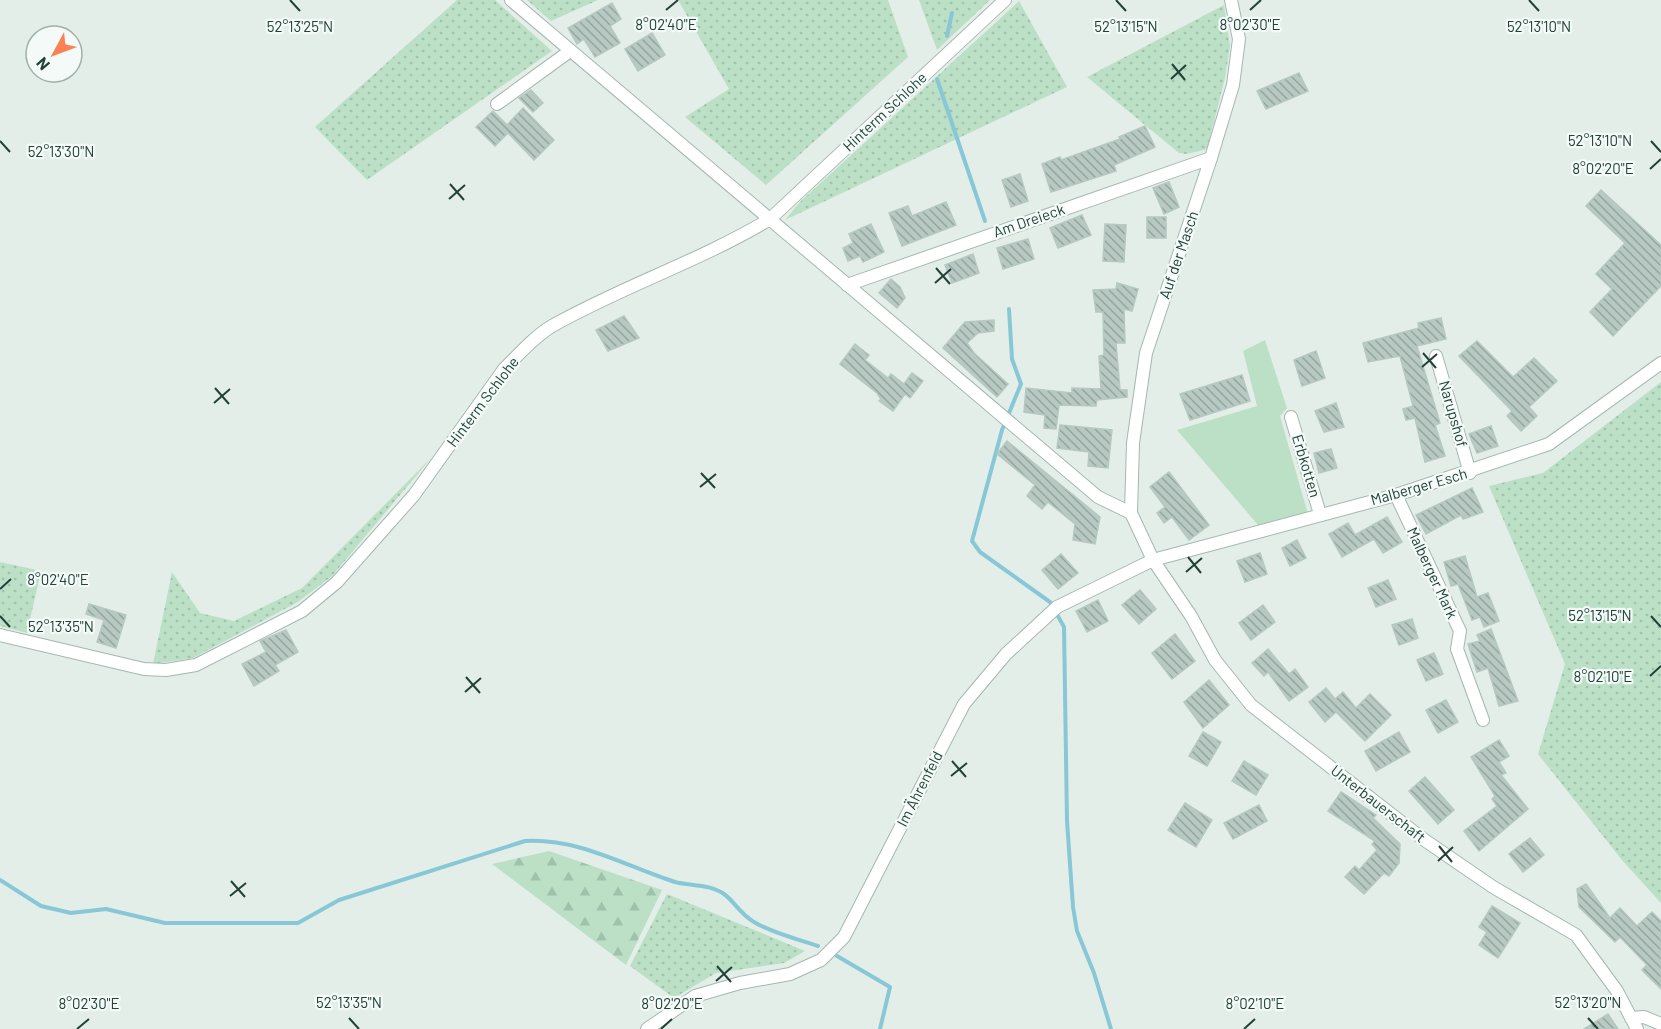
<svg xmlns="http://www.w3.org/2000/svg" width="1661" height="1029" font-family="Barlow,sans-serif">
<defs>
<pattern id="grass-dots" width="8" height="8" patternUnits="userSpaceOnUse" patternTransform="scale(1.5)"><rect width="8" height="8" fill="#bbe0c6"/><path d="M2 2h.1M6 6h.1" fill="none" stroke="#a0c1ab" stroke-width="1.8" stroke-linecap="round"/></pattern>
<pattern id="forest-firs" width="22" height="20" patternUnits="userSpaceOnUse" patternTransform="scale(1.5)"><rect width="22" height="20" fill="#bbe0c6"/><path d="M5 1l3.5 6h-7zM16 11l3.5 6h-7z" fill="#a0c1ab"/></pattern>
<pattern id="building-back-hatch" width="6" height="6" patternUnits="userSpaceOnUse" patternTransform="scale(1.5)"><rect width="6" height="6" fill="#b8c9c3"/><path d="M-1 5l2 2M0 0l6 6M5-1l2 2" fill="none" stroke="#95a59f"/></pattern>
</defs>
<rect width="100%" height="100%" fill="#e3eee9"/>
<g fill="url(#grass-dots)">
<path d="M457,0H495L552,51L367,180L315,127Z"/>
<path d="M527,0H598L551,21Z"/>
<path d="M678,0H888L908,57L766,185L685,117L729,89Z"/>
<path d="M919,0H990L937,50Z"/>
<path d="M1019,1L1067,87L785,220L801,201Z"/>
<path d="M1224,5L1230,46L1225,78L1207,149L1187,154L1179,153L1087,77Z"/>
<path d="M1661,382V903L1622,860L1538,754L1565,664L1489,486L1543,473Z"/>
<path d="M432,457L332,576L298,602L193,658L153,664L172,572L200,613L234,621L302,588Z"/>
<path d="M0,562L41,571L27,633L0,626Z"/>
<path d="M667,894L805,951L784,963L716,973L674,998L630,966Z"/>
</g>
<path fill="url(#forest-firs)" d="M549,851L662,890L626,965L492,864Z"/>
<path fill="#bbe0c6" d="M1265,340L1287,408L1280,416L1308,514L1258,525L1177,430L1257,406L1243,351Z"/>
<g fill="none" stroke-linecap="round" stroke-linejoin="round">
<g stroke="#88c7d6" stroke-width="4">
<path d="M947,36L952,13"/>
<path d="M937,79L985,221"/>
<path d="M1009,309L1012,359L1021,384L1002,430L972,541L980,552L1050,602L1064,627L1067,821L1073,907L1077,931L1094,973L1111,1029"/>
<path d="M0,880L41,906L71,913L106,909L165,923H298L339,900L525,841C579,838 625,866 675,882C690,886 710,884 724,894C734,901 740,914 754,922C772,933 798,939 818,946"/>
<path d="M837,956L890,987L880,1029"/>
</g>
</g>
<g fill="url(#building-back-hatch)" stroke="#b5c8c1" stroke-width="1.5">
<path d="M612,3L621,19L610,26L620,43L595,57L584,39L577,44L568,28Z"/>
<path d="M652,33L665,55L638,71L625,49Z"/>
<path d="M1299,73L1308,91L1266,109L1257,91Z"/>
<path d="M531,90L543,103L533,112L519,98Z"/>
<path d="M523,108L554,140L534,160L508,133L495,146L476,127L493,111L507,125Z"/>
<path d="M1145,126L1155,147L1114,165L1116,171L1051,192L1042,164L1060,157L1061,160L1120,139L1119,137Z"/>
<path d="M1020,174L1028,201L1011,207L1002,180Z"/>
<path d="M1169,182L1179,207L1164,214L1153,188Z"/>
<path d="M1601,190L1661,245V286L1613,336L1590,312L1612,289L1596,274L1625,243L1586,206Z"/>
<path d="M946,202L956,225L902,246L889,213L908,206L912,216Z"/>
<path d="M1082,215L1091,235L1058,248L1050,228Z"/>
<rect x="1147" y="217" width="19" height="21"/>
<path d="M871,224L884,252L863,262L860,256L848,261L843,248L853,243L849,234Z"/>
<path d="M1105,224L1126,225L1124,262L1103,261Z"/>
<path d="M1028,239L1034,259L1003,269L997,248Z"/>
<path d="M973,254L979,273L952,283L945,265Z"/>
<path d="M891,279L900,287L905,298L897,308L879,293Z"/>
<path d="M1117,283L1138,289L1132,311L1124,309L1125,343H1116L1120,390H1127V397L1097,400L1096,406L1059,405L1056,429L1044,428L1045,415L1024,412L1026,388L1072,393V388L1101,389L1099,356L1104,355L1103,312H1096L1093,290L1116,289Z"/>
<path d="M624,316L639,338L608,351L596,330Z"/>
<path d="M1441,318L1446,339L1417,346L1440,423L1435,425L1445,456L1425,462L1415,418L1406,420L1403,409L1413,406L1400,356L1368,362L1363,343L1419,328L1418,323Z"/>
<path d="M994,320V331L978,333L967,343L974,353L1008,384L997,397L943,348L965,322Z"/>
<path d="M1477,341L1513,377L1534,358L1557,381L1529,407L1537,416L1521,431L1507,416L1512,411L1459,356Z"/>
<path d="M855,344L869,355L865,360L888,378L891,374L904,384L912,373L923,381L910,398L905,394L893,411L879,401L881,399L877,393L840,364Z"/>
<path d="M1316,351L1325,378L1302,386L1294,360Z"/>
<path d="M1242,375L1250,401L1190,420L1180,394Z"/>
<path d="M1336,403L1344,427L1324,432L1315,411Z"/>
<path d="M1060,425L1112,430L1108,468L1088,466L1089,452L1057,448Z"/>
<path d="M1491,426L1498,446L1477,453L1469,434Z"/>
<path d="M1007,441L1100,517L1095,544L1073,540L1075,524L1048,502L1042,509L1027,496L1035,485L997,454Z"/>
<path d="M1331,449L1337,468L1319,473L1314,453Z"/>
<path d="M1169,472L1209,525L1189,540L1172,517L1164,523L1157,513L1165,507L1150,487Z"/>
<path d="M1472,488L1483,512L1463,519L1461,515L1426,534L1416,515Z"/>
<path d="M1387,517L1402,542L1383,553L1374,539L1342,557L1329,534L1348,523L1355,535Z"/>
<path d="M1297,540L1306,558L1290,566L1282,548Z"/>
<path d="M1260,553L1267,574L1245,582L1237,561Z"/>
<path d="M1061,554L1078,573L1058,589L1042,570Z"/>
<path d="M1465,556L1477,597L1488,593L1499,621L1484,627L1480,617L1472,620L1458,584L1451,586L1444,562Z"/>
<path d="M1388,580L1396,599L1376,607L1368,588Z"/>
<path d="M1140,590L1156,609L1139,624L1122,605Z"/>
<path d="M1098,600L1108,621L1087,632L1076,611Z"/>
<path d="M89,604L126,615L116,648L97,642L104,620L86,614Z"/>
<path d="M1263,605L1275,622L1251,640L1239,623Z"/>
<path d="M1412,619L1418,638L1399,645L1392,625Z"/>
<path d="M1491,629L1518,701L1499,706L1488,668L1477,672L1468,644L1480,641L1477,635Z"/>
<path d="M286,630L298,652L275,665L279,671L254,686L242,664L266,652L260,641Z"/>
<path d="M1175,634L1195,661L1172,679L1152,653Z"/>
<path d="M1268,649L1289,674L1295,669L1308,687L1289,701L1268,672L1264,676L1252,663Z"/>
<path d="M1434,653L1443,674L1426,681L1417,660Z"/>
<path d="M1209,680L1229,705L1203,728L1184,702Z"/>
<path d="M1326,688L1335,699L1343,692L1356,708L1370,694L1391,715L1365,741L1336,712L1325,722L1309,702Z"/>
<path d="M1446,700L1458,722L1438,733L1426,710Z"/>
<path d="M1203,732L1221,742L1207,766L1189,756Z"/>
<path d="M1399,732L1410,752L1376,771L1365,751Z"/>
<path d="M1499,740L1509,756L1499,762L1506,773L1501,775L1528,809L1479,851L1464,831L1497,806L1492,799L1495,796L1471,757Z"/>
<path d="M1244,761L1268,775L1256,795L1232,781Z"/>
<path d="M1425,777L1454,810L1438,824L1409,791Z"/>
<path d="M1341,792L1376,815L1373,818L1400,844L1399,863L1389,876L1384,873L1364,894L1345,877L1355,866L1359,870L1377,850L1372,844L1375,841L1328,811Z"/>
<path d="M1185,803L1212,820L1196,847L1168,830Z"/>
<path d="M1259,805L1267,821L1233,839L1224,823Z"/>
<path d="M1530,838L1544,855L1523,872L1509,854Z"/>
<path d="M1586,884L1610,918L1620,908L1637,926L1652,912L1661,921V989L1642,970L1647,965L1620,937L1615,942L1579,907L1577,889Z"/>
<path d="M1492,906L1520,923L1498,958L1479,945L1487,932L1479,927Z"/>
<path d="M1608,1014L1618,1029H1584Z"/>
</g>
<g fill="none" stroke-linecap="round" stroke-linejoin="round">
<g stroke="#a5b7b1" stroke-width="14">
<g id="street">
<path d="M511,0L1098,497L1131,513"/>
<path d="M1231,0L1239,39L1233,85L1211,158L1146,353L1133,443L1131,513L1153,560L1191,616L1215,660L1251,705L1423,839L1493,887L1576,935L1617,991L1637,1029"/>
<path d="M497,104L570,51"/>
<path d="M847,285L1211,158"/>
<path d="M1436,356L1470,473"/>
<path d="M1291,417L1320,514"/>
<path d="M1396,495L1460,631L1457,649L1483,720"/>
<path d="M0,635L144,669L166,670L196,665L302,611L337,582L414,495L504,369C519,354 535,336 552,326C623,286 700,261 770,219L1005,0"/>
<path d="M1631,1018L1644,1017L1661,1024"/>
<path d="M647,1029L695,996L740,983L790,974L821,960L844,937L964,704L1006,654L1057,607L1153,560L1396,495L1549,444L1661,363"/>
</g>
</g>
<use href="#street" stroke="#fff" stroke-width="12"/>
</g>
<path fill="none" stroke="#214139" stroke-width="2" d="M290,0L300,11M1116,0L1126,11M1529,0L1539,11M666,10L678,0M1250,10L1261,0M1172,64L1185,80M1171,79L1186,65M0,141L10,152M1651,141L1661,152M1650,169L1661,159M450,184L464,200M449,199L465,185M936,268L950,284M935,283L951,269M1423,353L1436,368M1422,367L1437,354M215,388L229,404M214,403L230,389M701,473L715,488M700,487L716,474M1188,557L1201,573M1186,572L1202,558M0,589L11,579M0,616L10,627M1651,616L1661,627M1650,676L1661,666M466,677L480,693M465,692L481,678M952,761L966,777M951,776L967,763M1439,846L1452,862M1438,861L1453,847M231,881L245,897M230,896L246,883M717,966L731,982M716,981L732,967M349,1018L359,1029M1588,1018L1598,1029M77,1029L89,1019M661,1029L672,1019M1244,1029L1255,1019"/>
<g text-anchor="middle" stroke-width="4.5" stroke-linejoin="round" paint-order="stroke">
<g font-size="15" fill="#214139" stroke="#f4faf7">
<text transform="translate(885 112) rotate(-43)" y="5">Hinterm Schlohe</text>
<text transform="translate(1029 221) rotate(-19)" y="5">Am Dreieck</text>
<text transform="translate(1179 255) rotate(-71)" y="5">Auf der Masch</text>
<text transform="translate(483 402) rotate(-53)" y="5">Hinterm Schlohe</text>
<text transform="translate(1453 414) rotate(74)" y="5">Narupshof</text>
<text transform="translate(1306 466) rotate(73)" y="5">Erbkotten</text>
<text transform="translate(1419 487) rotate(-16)" y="5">Malberger Esch</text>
<text transform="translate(1432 573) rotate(65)" y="5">Malberger Mark</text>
<text transform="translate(920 789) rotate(-63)" y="5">Im Ährenfeld</text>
<text transform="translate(1378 804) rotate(38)" y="5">Unterbauerschaft</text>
</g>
</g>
<g font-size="15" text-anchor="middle" fill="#214139" stroke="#f4faf7" stroke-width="4.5" stroke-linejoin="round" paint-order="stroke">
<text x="666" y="30">8°02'40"E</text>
<text x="1250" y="30">8°02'30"E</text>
<text x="300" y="32">52°13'25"N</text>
<text x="1126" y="32">52°13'15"N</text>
<text x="1539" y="32">52°13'10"N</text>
<text x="1600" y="146">52°13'10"N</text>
<text x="61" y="157">52°13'30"N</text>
<text x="1603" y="174">8°02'20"E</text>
<text x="58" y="585">8°02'40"E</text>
<text x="1600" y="621">52°13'15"N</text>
<text x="61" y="632">52°13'35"N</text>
<text x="1603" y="682">8°02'10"E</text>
<text x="349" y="1008">52°13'35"N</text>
<text x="1588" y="1008">52°13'20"N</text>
<text x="89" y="1009">8°02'30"E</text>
<text x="672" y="1009">8°02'20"E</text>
<text x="1255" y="1009">8°02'10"E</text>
</g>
<g transform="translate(54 54) rotate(229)"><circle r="28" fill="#f4faf7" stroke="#a0b0ab" stroke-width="1.5"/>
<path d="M0-4.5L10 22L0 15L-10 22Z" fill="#fa8355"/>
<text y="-9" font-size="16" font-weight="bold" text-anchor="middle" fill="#214139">N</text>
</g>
</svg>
